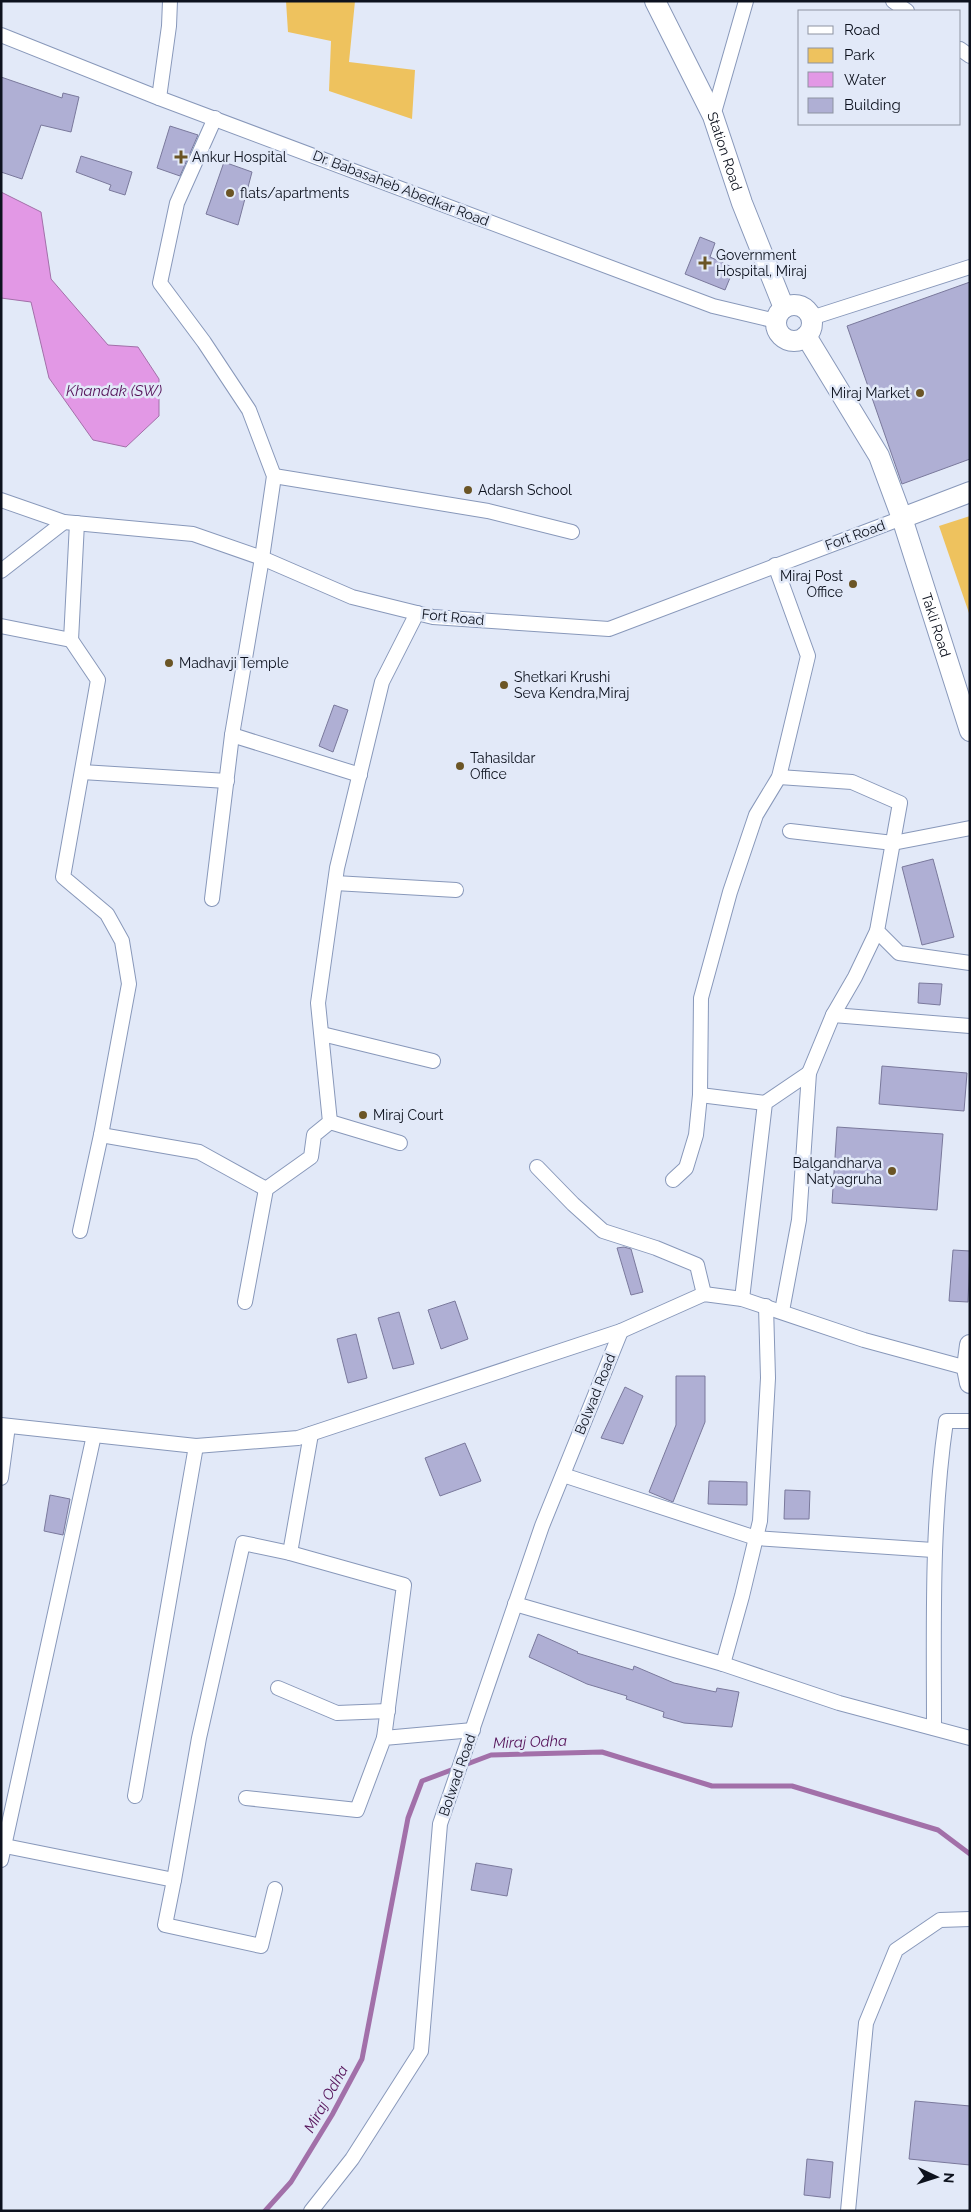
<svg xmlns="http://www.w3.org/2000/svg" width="971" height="2212" font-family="Raleway,sans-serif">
	<rect width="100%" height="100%" fill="#e2e9f8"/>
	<g fill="#eec25e">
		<polygon points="286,1 355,1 349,62 415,70 412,119 329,91 331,41 288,32"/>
		<polygon points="970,516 970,616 939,526"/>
	</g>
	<polygon fill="#e298e5" stroke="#a270a9" points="1,192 41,212 51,279 108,345 138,347 159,379 159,416 126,447 93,440 49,378 31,302 1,298"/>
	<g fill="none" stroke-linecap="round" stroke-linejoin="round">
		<polyline stroke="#a270a9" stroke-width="5" points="265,2211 291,2182 332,2115 362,2059 408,1818 422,1781 491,1755 602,1752 712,1786 792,1786 938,1830 970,1854"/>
	</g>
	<g fill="#afafd4" stroke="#7a799c">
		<polygon points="1,77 62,98 63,93 79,97 71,132 41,125 22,179 1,172"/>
		<polygon points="170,126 198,135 180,176 157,168"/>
		<polygon points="81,156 132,172 125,195 109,190 111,185 76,172"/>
		<polygon points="224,162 252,172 238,225 206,214"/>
		<polygon points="700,237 715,243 710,257 734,268 725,290 685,274"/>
		<polygon points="970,282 970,459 902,484 847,326"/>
		<polygon points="334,705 348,710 333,752 319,746"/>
		<polygon points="933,859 954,937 922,945 902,867"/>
		<polygon points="919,983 942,984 940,1005 918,1003"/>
		<polygon points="882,1066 967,1073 964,1111 879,1104"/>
		<polygon points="837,1127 943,1134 937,1210 832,1203"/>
		<polygon points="624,1247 631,1249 643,1292 631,1295 617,1248"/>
		<polygon points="953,1250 970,1251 968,1302 949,1301"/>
		<polygon points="455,1301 468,1339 441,1349 428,1310"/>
		<polygon points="399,1312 414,1364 393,1369 378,1318"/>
		<polygon points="356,1334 367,1378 348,1383 337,1339"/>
		<polygon points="676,1376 705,1376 705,1422 673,1502 649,1492 676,1425"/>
		<polygon points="625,1387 643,1396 623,1444 601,1438"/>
		<polygon points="465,1443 481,1481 440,1496 425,1458"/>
		<polygon points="709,1481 747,1482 747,1505 708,1504"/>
		<polygon points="785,1490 810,1491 809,1519 784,1519"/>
		<polygon points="50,1495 70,1499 63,1535 44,1531"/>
		<polygon points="538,1634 578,1652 577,1653 633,1670 634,1666 674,1683 716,1692 717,1688 739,1692 732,1727 684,1723 663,1717 664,1712 626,1699 627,1696 587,1684 529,1657"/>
		<polygon points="476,1863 512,1869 507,1896 471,1890"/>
		<polygon points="915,2101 970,2106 970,2165 909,2159"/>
		<polygon points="807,2159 833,2162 830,2198 804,2195"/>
	</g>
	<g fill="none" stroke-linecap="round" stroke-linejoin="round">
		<defs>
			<g id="minor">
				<polyline points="893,1 907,11"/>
				<polyline points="1,35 159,98 713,306 776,321"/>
				<polyline points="960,49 970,56"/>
				<polyline points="159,98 169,26 170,1"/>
				<polyline points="713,116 746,1"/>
				<polyline points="811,318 970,267"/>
				<polyline points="274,476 488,511 572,532"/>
				<polyline points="1,500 64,522 193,534 262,558 352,597 433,617 609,629 902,518"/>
				<polyline points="1,571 64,522"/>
				<polyline points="1,626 71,640 77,523"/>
				<polyline points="71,640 98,680 63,877 107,914 122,941 129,984 101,1135 80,1231"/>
				<polyline points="232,735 360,775"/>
				<polyline points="82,772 227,781"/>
				<polyline points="779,777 852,782 900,803 877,931 899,953 970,963"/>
				<polyline points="790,831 893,843 970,828"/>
				<polyline points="335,883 456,890"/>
				<polyline points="212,899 232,735 262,558 274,476 249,410 204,342 160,283 177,203 215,118"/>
				<polyline points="833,1015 855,977 877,931"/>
				<polyline points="322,1034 433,1061"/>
				<polyline points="700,1095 765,1103"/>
				<polyline points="330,1122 400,1143"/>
				<polyline points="101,1135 199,1152 266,1189"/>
				<polyline points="537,1167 573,1204 603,1231 656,1248 697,1265 704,1294"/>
				<polyline points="673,1180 686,1168 696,1135 700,1095 701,998 730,892 756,815 779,777 808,656 775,565"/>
				<polyline points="742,1299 765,1103 809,1073"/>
				<polyline points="245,1302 266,1189 311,1157 314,1135 330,1122 318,1003 337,868 382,682 417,613"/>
				<polyline points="782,1311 799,1220 809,1073 833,1015 970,1026"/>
				<polyline points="1,1425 196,1446 298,1438 621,1331 704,1294 742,1299 864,1340 967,1368"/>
				<polyline points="311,1434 290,1553 404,1585 384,1738"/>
				<polyline points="563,1475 756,1538 933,1550"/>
				<polyline points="1,1478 8,1426"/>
				<polyline points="515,1604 723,1664 839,1703 970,1738"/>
				<polyline points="723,1664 742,1596 760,1521 768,1378 766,1306"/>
				<polyline points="278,1688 337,1713 388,1711"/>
				<path d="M934 1728C934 1625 931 1524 946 1421H970"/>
				<polyline points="135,1796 196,1446"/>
				<polyline points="246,1798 357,1810 384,1738 473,1730"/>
				<polyline points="5,1846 174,1880 165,1925 261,1946 275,1889"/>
				<polyline points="1,1860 94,1435"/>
				<polyline points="174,1880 199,1738 243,1543 290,1553"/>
				<polyline points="311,2211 352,2159 421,2051 440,1824 542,1526 621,1331"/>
				<polyline points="848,2211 866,2023 896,1950 940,1920 970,1919"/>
			</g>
			<g id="secondary">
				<path id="s1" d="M655 1 713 116 742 203 784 308"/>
				<circle cx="794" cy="323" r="18"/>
				<path id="s2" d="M806 336 879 456 902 518 970 731"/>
				<polyline points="902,518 970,492"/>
				<polyline points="970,1345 967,1368 970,1383"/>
			</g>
		</defs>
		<use href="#minor" stroke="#8898ba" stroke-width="16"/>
		<use href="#secondary" stroke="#8898ba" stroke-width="22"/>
		<use href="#minor" stroke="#fff" stroke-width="14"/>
		<use href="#secondary" stroke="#fff" stroke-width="20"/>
	</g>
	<g fill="#6b5525" stroke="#e2e9f8" stroke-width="2">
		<path d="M178.5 149.5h5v5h5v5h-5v5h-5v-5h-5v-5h5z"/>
		<circle cx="230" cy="193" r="5"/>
		<path d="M702.5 255.5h5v5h5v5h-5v5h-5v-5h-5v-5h5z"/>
		<circle cx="920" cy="393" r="5"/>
		<circle cx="468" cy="490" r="5"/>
		<circle cx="853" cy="584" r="5"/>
		<circle cx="169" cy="663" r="5"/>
		<circle cx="504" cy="685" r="5"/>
		<circle cx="460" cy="766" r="5"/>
		<circle cx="363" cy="1115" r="5"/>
		<circle cx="892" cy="1171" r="5"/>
	</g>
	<g text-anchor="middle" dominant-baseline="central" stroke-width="5" stroke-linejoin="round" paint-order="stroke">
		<g font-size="14" fill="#0d121e" stroke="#e2e9f8">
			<text stroke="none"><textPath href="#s1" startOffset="166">Station Road</textPath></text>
			<text transform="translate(401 188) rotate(21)">Dr. Babasaheb Abedkar Road</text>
			<text transform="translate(855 535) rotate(-20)">Fort Road</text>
			<text transform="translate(453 617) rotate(6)">Fort Road</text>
			<text stroke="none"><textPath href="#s2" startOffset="319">Takli Road</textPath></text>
			<text transform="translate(595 1394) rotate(-68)">Bolwad Road</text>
			<text transform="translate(457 1775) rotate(-71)">Bolwad Road</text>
		</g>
		<g font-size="14" fill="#0d121e" stroke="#e2e9f8" text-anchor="start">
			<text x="192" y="157">Ankur Hospital</text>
			<text x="240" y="193">flats/apartments</text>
			<text x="716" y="255">Government<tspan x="716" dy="16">Hospital, Miraj</tspan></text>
			<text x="910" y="393" text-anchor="end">Miraj Market</text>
			<text x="478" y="490">Adarsh School</text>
			<text x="843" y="576" text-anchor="end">Miraj Post<tspan x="843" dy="16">Office</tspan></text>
			<text x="179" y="663">Madhavji Temple</text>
			<text x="514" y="677">Shetkari Krushi<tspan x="514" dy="16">Seva Kendra,Miraj</tspan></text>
			<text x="470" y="758">Tahasildar<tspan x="470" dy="16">Office</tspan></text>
			<text x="373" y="1115">Miraj Court</text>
			<text x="882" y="1163" text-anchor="end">Balgandharva<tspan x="882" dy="16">Natyagruha</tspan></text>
		</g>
		<g font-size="15" font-style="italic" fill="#551259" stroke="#e2e9f8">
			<text x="114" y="391">Khandak (SW)</text>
			<text transform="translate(530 1742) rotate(-2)">Miraj Odha</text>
			<text transform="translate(326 2099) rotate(-61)">Miraj Odha</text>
		</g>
	</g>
	<rect width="971" height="2212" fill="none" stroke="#0d121e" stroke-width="5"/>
	<rect x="798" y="10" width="162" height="115" fill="#e2e9f8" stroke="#8d93a1"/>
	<rect x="808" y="26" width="25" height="8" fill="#ffffff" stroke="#8d93a1"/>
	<text x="844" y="35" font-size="15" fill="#0d121e">Road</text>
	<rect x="808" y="48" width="25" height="15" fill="#eec25e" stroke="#8d93a1"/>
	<text x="844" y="60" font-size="15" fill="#0d121e">Park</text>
	<rect x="808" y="72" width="25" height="15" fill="#e298e5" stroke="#8d93a1"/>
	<text x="844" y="85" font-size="15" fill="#0d121e">Water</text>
	<rect x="808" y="98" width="25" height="15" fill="#afafd4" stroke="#8d93a1"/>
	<text x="844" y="110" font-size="15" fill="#0d121e">Building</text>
	<g transform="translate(936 2177) rotate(94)" stroke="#e2e9f8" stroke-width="4" paint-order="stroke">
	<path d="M0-4L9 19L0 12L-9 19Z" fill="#0d121e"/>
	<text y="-8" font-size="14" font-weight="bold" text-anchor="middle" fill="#0d121e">N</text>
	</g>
</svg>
